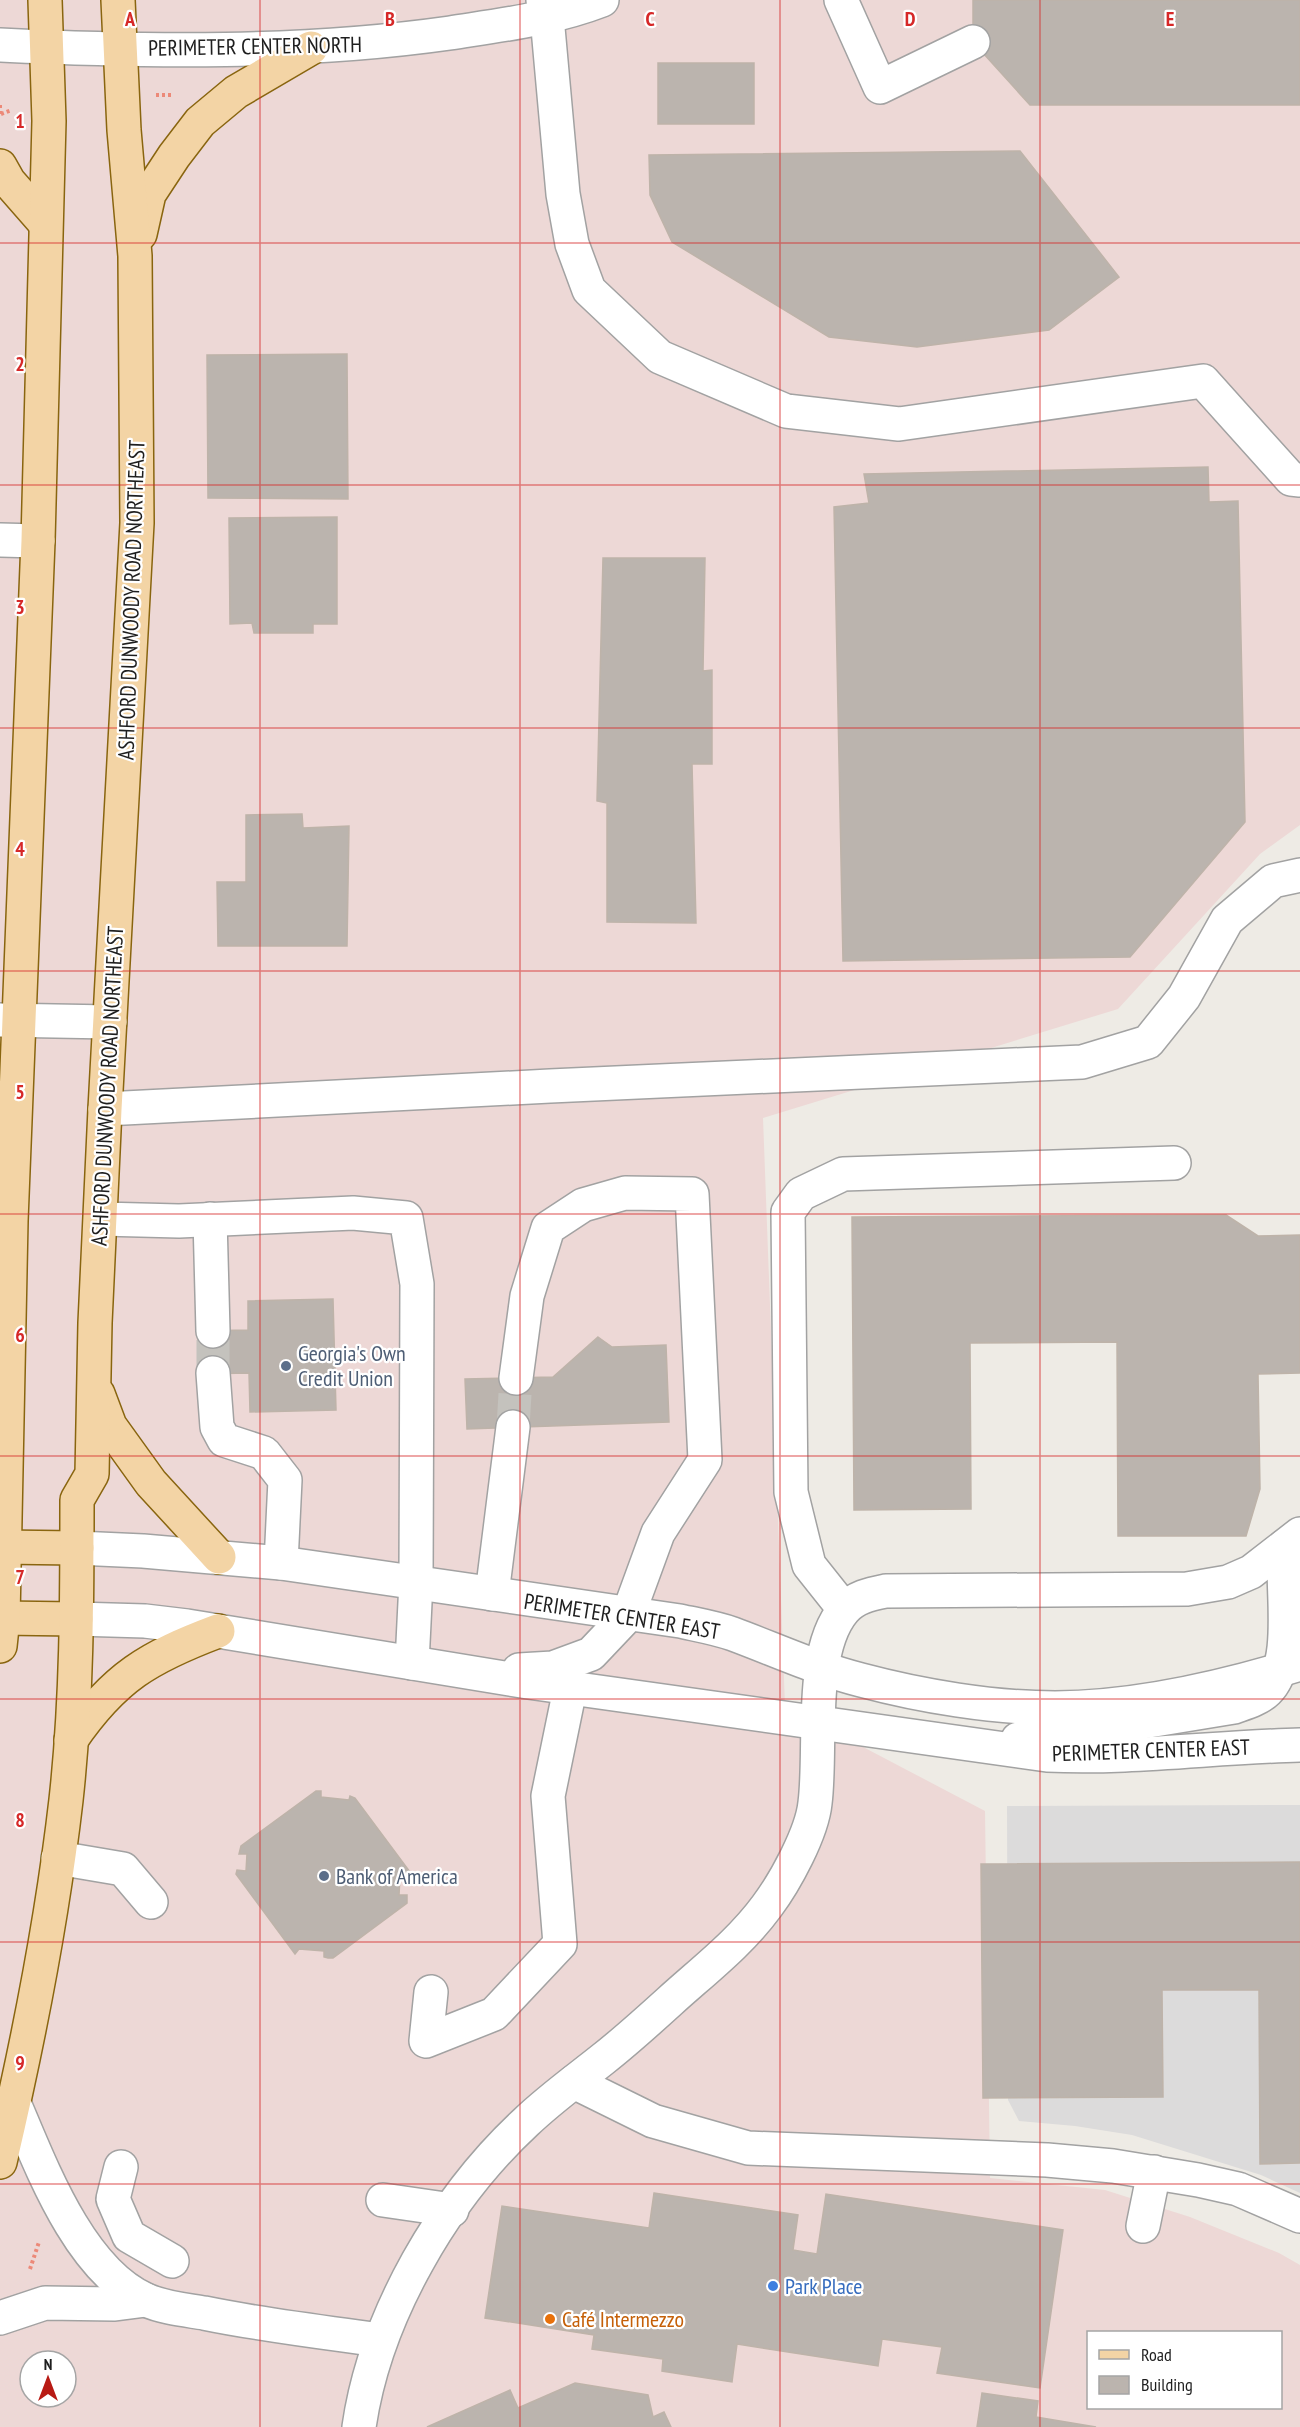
<svg xmlns="http://www.w3.org/2000/svg" width="1300" height="2427" font-family="'PT Sans Narrow',sans-serif">
	<rect width="100%" height="100%" fill="#eeebe5"/>
	<polygon fill="#dcdbdb" points="1300,1805 1300,2193 1261,2175 1132,2135 1075,2126 1019,2121 1008,2100 1007,1806"/>
	<path fill="#edd8d6" fill-rule="evenodd" d="M0 0H1300V825L1260 854 1118 1009 763 1118 785 1706 985 1811 990 2178 1105 2190 1190 2217 1279 2253 1300 2265V2427H0ZM1088 2332H1280V2408H1088ZM30 2361H66V2397H30Z"/>
	<g fill="#bbb4ae" stroke="#beb3a9" stroke-width="1.5">
		<polygon points="973,0 1300,0 1300,105 1030,105 973,42"/>
		<rect x="658" y="63" width="96" height="61"/>
		<polygon points="1020,151 1119,277 1049,330 917,347 829,337 672,242 650,195 649,155"/>
		<polygon points="347,354 348,499 208,498 207,355"/>
		<polygon points="1208,467 1209,502 1238,501 1245,822 1130,957 843,961 834,507 869,503 864,474"/>
		<polygon points="337,517 337,624 313,624 313,633 254,633 252,623 230,624 229,518"/>
		<polygon points="603,558 705,558 703,671 712,670 712,764 692,764 696,923 607,922 607,803 597,801"/>
		<polygon points="302,814 303,828 349,826 347,946 218,946 217,882 246,882 246,815"/>
		<polygon points="1226,1215 1258,1236 1300,1235 1300,1373 1258,1374 1260,1489 1246,1536 1118,1536 1117,1342 970,1343 971,1509 854,1510 852,1217"/>
		<polygon points="333,1299 336,1410 250,1412 249,1373 199,1374 198,1331 248,1330 248,1301"/>
		<polygon points="598,1337 612,1347 666,1345 669,1422 467,1429 465,1379 553,1377"/>
		<polygon points="316,1791 321,1791 321,1797 349,1800 350,1796 355,1798 410,1872 410,1877 400,1877 399,1895 407,1895 407,1903 333,1958 328,1958 324,1957 324,1951 299,1949 295,1954 236,1874 237,1870 246,1871 247,1854 239,1854 241,1846"/>
		<polygon points="1300,1862 1300,2163 1260,2164 1259,1990 1162,1990 1163,2097 983,2098 981,1864"/>
		<polygon points="654,2193 798,2215 793,2250 817,2254 826,2194 1063,2230 1040,2388 937,2373 942,2347 882,2339 878,2366 737,2344 732,2382 662,2371 663,2359 592,2349 594,2335 485,2318 502,2206 649,2228"/>
		<polygon points="575,2383 648,2395 653,2417 664,2412 671,2427 427,2427 510,2390 518,2408"/>
		<polygon points="982,2393 1038,2401 1036,2417 1096,2427 977,2427"/>
	</g>
	<g fill="none" stroke-linecap="round" stroke-linejoin="round">
		<g stroke="#c4c2bd" stroke-width="33" stroke-dasharray="33 16" stroke-linecap="butt">
			<polyline points="213,1373 213,1331"/>
			<polyline points="513,1427 516,1378"/>
		</g>
		<defs>
			<g id="minor">
				<polyline points="543,0 547,17 563,194 572,244 589,290 660,357 786,411 899,424 1203,381 1291,479 1300,480"/>
				<polyline points="841,0 880,87 973,42"/>
				<path d="M0 45C150 52 301 54 450 33 501 25 553 19 602 0"/>
				<polyline points="0,540 38,541"/>
				<polyline points="0,1020 110,1022"/>
				<polyline points="105,1109 550,1086 1082,1062 1148,1042 1184,997 1227,920 1273,881 1300,875"/>
				<polyline points="101,1219 179,1221 353,1213 406,1218 417,1284 416,1582 412,1663"/>
				<polyline points="210,1219 213,1331"/>
				<polyline points="213,1373 217,1427 224,1440 264,1453 285,1480 281,1563"/>
				<polyline points="516,1378 527,1296 548,1228 583,1205 625,1193 692,1194 705,1460 658,1533 628,1615 591,1654 553,1668 519,1670"/>
				<path d="M77 1548 143 1551 281 1563 680 1621C698 1625 716 1628 733 1634 776 1650 817 1669 861 1680 921 1696 993 1708 1055 1708 1133 1708 1225 1687 1300 1664"/>
				<polyline points="492,1594 513,1427"/>
				<polyline points="844,1609 809,1565 791,1492 788,1212 801,1194 843,1174 1174,1163"/>
				<path d="M76 1619 145 1621 187 1626 528 1682 1047 1755C1131 1759 1215 1747 1300 1745"/>
				<path d="M1018 1739 1124 1725 1234 1707C1245 1703 1259 1699 1267 1691 1297 1662 1280 1585 1285 1546"/>
				<polyline points="58,1858 123,1869 151,1902"/>
				<polyline points="431,1992 426,2041 494,2014 560,1944 548,1796 570,1689"/>
				<polyline points="574,2082 653,2121 748,2148 1047,2160 1113,2166 1198,2180 1238,2189 1300,2216"/>
				<path d="M14 2103C41 2166 79 2270 146 2300 164 2308 186 2310 204 2313 262 2325 322 2332 380 2340"/>
				<polyline points="121,2167 113,2199 129,2236 172,2261"/>
				<polyline points="383,2200 452,2210"/>
				<polyline points="1143,2226 1154,2172"/>
				<polyline points="0,2318 45,2303 115,2304 146,2300"/>
				<path d="M359 2427C375 2316 444 2198 526 2122 550 2099 578 2079 603 2059 626 2041 648 2021 670 2001 703 1971 740 1943 767 1906 785 1882 812 1833 815 1803 822 1750 808 1652 844 1610 855 1597 871 1594 886 1591L1187 1589 1228 1582 1251 1572 1300 1534"/>
			</g>
			<g id="major">
				<polyline points="0,166 9,182 45,223"/>
				<polyline points="140,234 149,194 174,156 200,122 236,92 311,48"/>
				<polyline points="98,1394 110,1426 151,1483 219,1557"/>
				<polyline points="0,1547 77,1548"/>
				<polyline points="0,1618 76,1619"/>
				<polyline points="0,1646 3,1618 11,1221 38,541 49,121 45,0"/>
				<path d="M71 1740C114 1677 149 1657 218 1631"/>
				<path d="M0 2162C28 2043 52 1922 66 1800 77 1701 77 1600 77 1500L92 1474 95 1323 105 1109 137 523 135 256 124 130 118 0"/>
			</g>
		</defs>
		<use href="#minor" stroke="#a2a2a2" stroke-width="36"/>
		<use href="#major" stroke="#89650f" stroke-width="36"/>
		<g stroke="#ec8978" stroke-width="4" stroke-dasharray="3 3" stroke-linecap="butt">
			<polyline points="156,95 171,95"/>
			<polyline points="0,105 0,116"/>
			<polyline points="1,114 12,110"/>
			<polyline points="30,2269 39,2242"/>
		</g>
		<use href="#minor" stroke="#fff" stroke-width="33"/>
		<use href="#major" stroke="#f3d4a5" stroke-width="33"/>
	</g>
	<path fill="none" stroke="#d62828" stroke-width="1.5" stroke-opacity="0.55" d="M260 0V2427M520 0V2427M780 0V2427M1040 0V2427M0 243H1300M0 485H1300M0 728H1300M0 971H1300M0 1214H1300M0 1456H1300M0 1699H1300M0 1942H1300M0 2184H1300"/>
	<g fill="#5c6f8a" stroke="#fff" stroke-width="2">
		<circle cx="286" cy="1366" r="6"/>
		<circle cx="324" cy="1876" r="6"/>
	</g>
	<circle fill="#3f7fe0" stroke="#fff" stroke-width="2" cx="773" cy="2286" r="6"/>
	<circle fill="#e8710a" stroke="#fff" stroke-width="2" cx="550" cy="2319" r="6"/>
	<g text-anchor="middle" dominant-baseline="central" stroke-width="4.5" stroke-linejoin="round" paint-order="stroke">
		<g font-size="22" fill="#1e1e1e" stroke="#fff">
			<text transform="translate(255 46) rotate(-1)">PERIMETER CENTER NORTH</text>
			<text transform="translate(131 600) rotate(-88)">ASHFORD DUNWOODY ROAD NORTHEAST</text>
			<text transform="translate(107 1086) rotate(-87)">ASHFORD DUNWOODY ROAD NORTHEAST</text>
			<text transform="translate(622 1616) rotate(9)">PERIMETER CENTER EAST</text>
			<text transform="translate(1151 1750) rotate(-2)">PERIMETER CENTER EAST</text>
		</g>
		<g font-size="22" fill="#4e5e75" stroke="#fff" text-anchor="start">
			<text x="298" y="1353">Georgia's Own<tspan x="298" dy="25">Credit Union</tspan></text>
			<text x="336" y="1876">Bank of America</text>
		</g>
		<g font-size="22" fill="#366cbe" stroke="#fff" text-anchor="start">
			<text x="785" y="2286">Park Place</text>
		</g>
		<g font-size="22" fill="#c56008" stroke="#fff" text-anchor="start">
			<text x="562" y="2319">Café Intermezzo</text>
		</g>
	</g>
	<g font-size="20" text-anchor="middle" font-weight="bold" fill="#d62828" stroke="#fff" stroke-width="4.5" stroke-linejoin="round" paint-order="stroke">
		<text x="130" y="26">A</text>
		<text x="390" y="26">B</text>
		<text x="650" y="26">C</text>
		<text x="910" y="26">D</text>
		<text x="1170" y="26">E</text>
		<text x="20" y="128">1</text>
		<text x="20" y="371">2</text>
		<text x="20" y="614">3</text>
		<text x="20" y="856">4</text>
		<text x="20" y="1099">5</text>
		<text x="20" y="1342">6</text>
		<text x="20" y="1584">7</text>
		<text x="20" y="1827">8</text>
		<text x="20" y="2070">9</text>
	</g>
	<rect x="1087" y="2331" width="195" height="78" fill="#ffffff" stroke="#a5a5a5" stroke-width="1.5"/>
	<rect x="1099" y="2350" width="30" height="9" fill="#f3d4a5" stroke="#a5a5a5" stroke-width="1.5"/>
	<text x="1141" y="2361" font-size="18" fill="#1e1e1e">Road</text>
	<rect x="1099" y="2376" width="30" height="18" fill="#bbb4ae" stroke="#a5a5a5" stroke-width="1.5"/>
	<text x="1141" y="2391" font-size="18" fill="#1e1e1e">Building</text>
	<g transform="translate(48 2379)"><circle r="28" fill="#ffffff" stroke="#a5a5a5" stroke-width="1.5"/>
	<path d="M0-4.5L10 22L0 15L-10 22Z" fill="#b81a14"/>
	<text y="-9" font-size="16" font-weight="bold" text-anchor="middle" fill="#1e1e1e">N</text>
	</g>
</svg>
